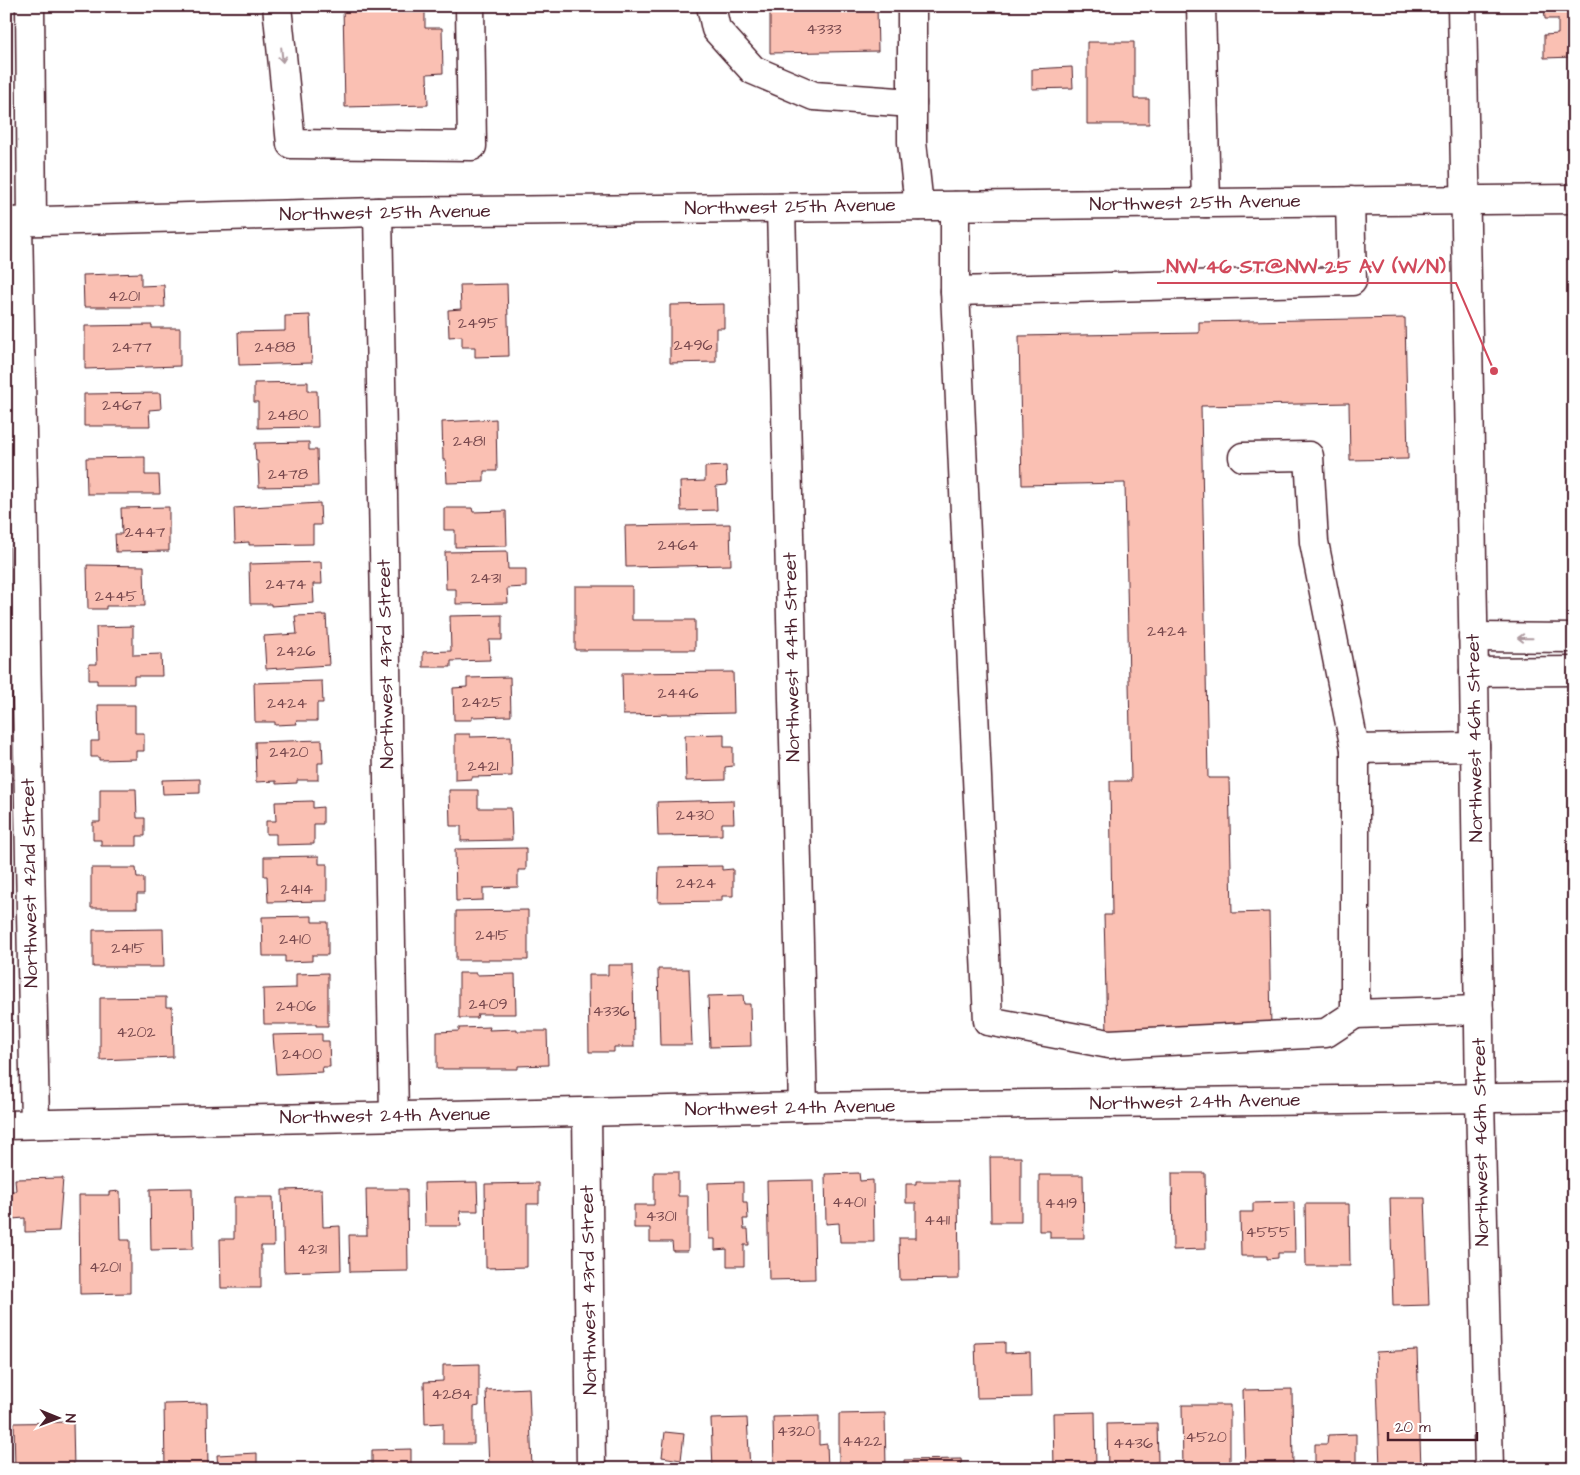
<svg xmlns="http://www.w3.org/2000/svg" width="1580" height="1475" font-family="'Architects Daughter',sans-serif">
	<rect width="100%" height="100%" fill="#fff"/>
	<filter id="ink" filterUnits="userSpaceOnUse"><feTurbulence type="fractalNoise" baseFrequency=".02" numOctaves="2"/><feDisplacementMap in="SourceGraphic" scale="10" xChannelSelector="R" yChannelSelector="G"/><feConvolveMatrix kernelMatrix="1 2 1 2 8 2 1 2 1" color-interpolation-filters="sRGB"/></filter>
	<g filter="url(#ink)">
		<g fill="#fac0b3" stroke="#4a1f2b">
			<polygon points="343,6 425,6 425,28 442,28 443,73 427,74 428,105 345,107"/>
			<polygon points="770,6 877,6 878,51 770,53"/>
			<polygon points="1544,6 1574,6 1574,57 1544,58 1544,35 1558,34 1558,19 1545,19"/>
			<polygon points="1087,42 1134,42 1134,99 1149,99 1149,124 1087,124"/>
			<polygon points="1072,67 1073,88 1032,89 1032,69"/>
			<polygon points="141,273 141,286 164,285 165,307 84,307 83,275"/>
			<polygon points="507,284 509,356 475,357 475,347 462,347 462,336 449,337 448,310 461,309 460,285"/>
			<polygon points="724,304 724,328 716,328 716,362 670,363 670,305"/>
			<polygon points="310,315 312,363 239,365 238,332 285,331 285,316"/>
			<polygon points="1405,318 1408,459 1350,460 1349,403 1201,406 1208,778 1229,778 1232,913 1269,912 1271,1029 1107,1033 1104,915 1112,915 1110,781 1131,781 1125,483 1022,485 1019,336 1199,333 1199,322"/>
			<polygon points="152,325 152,328 180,328 180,366 85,369 85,326"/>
			<polygon points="308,382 308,391 317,391 318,427 258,428 258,402 254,402 254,383"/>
			<polygon points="160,393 161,409 149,410 150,426 84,426 84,394"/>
			<polygon points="496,419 497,471 484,471 484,482 447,483 446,460 443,460 442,422"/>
			<polygon points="309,442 309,450 317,450 318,486 259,487 258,461 256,461 255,443"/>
			<polygon points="145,457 145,475 159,475 160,494 87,494 86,458"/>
			<polygon points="726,466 727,485 716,486 717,510 681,511 680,482 705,481 705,467"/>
			<polygon points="320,503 321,525 313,525 313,544 249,545 249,542 235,543 234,508"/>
			<polygon points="169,507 169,551 116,552 115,534 122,534 121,508"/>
			<polygon points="444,508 472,508 473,512 506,511 507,546 455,547 455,530 444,530"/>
			<polygon points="730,524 731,565 626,567 625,526"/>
			<polygon points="507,551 508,569 526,569 526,587 507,588 508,603 456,604 456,589 446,589 445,552"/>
			<polygon points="321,562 322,584 313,584 314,603 271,606 271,604 250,604 249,564"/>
			<polygon points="87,565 144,566 145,606 106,606 106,609 88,609"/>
			<polygon points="575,586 632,586 632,620 695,620 695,650 575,650"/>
			<polygon points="326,615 329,665 266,669 264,636 297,634 295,616"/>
			<polygon points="502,615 502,640 489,640 490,660 451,661 451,667 423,667 423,652 451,651 450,616"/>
			<polygon points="133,626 133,655 161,654 162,676 134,676 134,684 97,684 97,680 89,680 89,664 97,664 96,627"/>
			<polygon points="733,672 734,713 623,715 622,673"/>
			<polygon points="510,677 511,716 472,717 472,720 454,720 453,688 467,687 467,678"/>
			<polygon points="322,681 323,703 317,703 317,721 296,721 297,724 275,725 275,722 255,722 254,683"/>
			<polygon points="98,705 135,705 135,733 144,733 144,751 136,751 136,759 99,760 99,757 91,757 91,741 99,741"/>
			<polygon points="455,734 470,734 470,737 511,736 512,776 472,777 472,779 455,780"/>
			<polygon points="724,734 724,747 733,747 733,766 725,767 725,780 686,781 685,735"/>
			<polygon points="322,740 323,763 318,763 318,780 297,780 297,783 276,784 276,781 256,782 255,742"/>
			<polygon points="200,779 200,793 163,794 162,780"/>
			<polygon points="100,789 136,789 137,818 145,818 145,836 137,836 137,846 101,846 101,840 93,840 93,822 100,822"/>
			<polygon points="449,790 478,790 478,808 511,808 512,840 461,841 461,826 450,826"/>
			<polygon points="733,800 734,823 722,823 722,835 658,836 657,802"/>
			<polygon points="313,801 313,808 323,807 323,824 314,824 314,844 276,845 276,834 266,834 266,821 276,821 275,802"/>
			<polygon points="526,848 526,870 518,870 518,887 483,888 483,900 456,901 455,849"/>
			<polygon points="319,856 319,864 327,864 327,901 268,902 267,876 264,876 264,857"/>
			<polygon points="722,866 722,870 733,869 733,896 722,896 722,901 658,902 659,867"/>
			<polygon points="91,868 136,868 137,878 144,878 144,894 137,894 137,908 91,908"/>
			<polygon points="528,910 528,960 456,960 456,911"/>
			<polygon points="312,916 312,922 328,922 328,955 312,955 312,961 285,962 285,956 263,956 262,917"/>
			<polygon points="163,929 164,967 93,967 93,930"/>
			<polygon points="608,965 633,965 634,1047 614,1047 614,1052 589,1052 588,975 608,975"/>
			<polygon points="658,969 689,969 692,1045 660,1045"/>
			<polygon points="328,973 328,1026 316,1026 316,1024 264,1024 263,989 296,988 296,974"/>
			<polygon points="459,973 476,973 476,975 515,974 516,1014 478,1014 477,1018 459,1018"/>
			<polygon points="743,995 744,1004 750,1004 751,1046 710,1047 708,996"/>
			<polygon points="166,997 166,1007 172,1007 173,1057 100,1060 100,998"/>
			<polygon points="490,1027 489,1030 517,1029 517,1031 547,1031 548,1065 518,1066 518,1069 437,1069 437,1032 459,1031 459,1028"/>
			<polygon points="322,1034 322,1041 329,1041 330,1067 322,1067 323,1072 276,1074 273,1035"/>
			<polygon points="990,1157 1021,1157 1021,1222 991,1222"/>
			<polygon points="654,1172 678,1172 678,1196 688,1196 688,1251 673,1251 672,1242 650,1242 650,1228 634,1228 634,1205 654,1205"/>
			<polygon points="859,1173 860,1181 873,1180 874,1242 840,1242 839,1223 826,1224 825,1174"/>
			<polygon points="1172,1173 1205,1173 1206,1249 1173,1250"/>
			<polygon points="1039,1175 1083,1175 1084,1238 1050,1238 1050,1231 1039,1231"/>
			<polygon points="63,1178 59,1231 25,1232 25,1218 12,1219 11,1191 16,1191 15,1179"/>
			<polygon points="813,1180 815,1279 769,1280 767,1181"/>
			<polygon points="916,1181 958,1181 959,1279 900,1280 899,1238 916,1238 916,1203 906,1203 906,1184 916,1184"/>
			<polygon points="477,1182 478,1211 460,1211 461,1226 425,1226 424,1183"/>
			<polygon points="743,1182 743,1202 747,1202 748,1219 743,1219 744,1229 748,1229 749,1245 744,1245 744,1266 727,1266 727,1249 715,1250 715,1239 709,1239 708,1183"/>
			<polygon points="539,1183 539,1204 527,1204 527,1267 486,1268 485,1184"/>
			<polygon points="192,1188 193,1249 151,1250 150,1189"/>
			<polygon points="322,1189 323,1227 340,1226 341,1270 284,1272 282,1190"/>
			<polygon points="366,1189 407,1189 408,1271 350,1272 349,1235 367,1235"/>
			<polygon points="120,1191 121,1240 130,1240 130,1293 80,1294 79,1195 109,1195 109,1192"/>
			<polygon points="234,1197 273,1197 274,1246 261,1246 261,1288 221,1288 220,1239 234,1239"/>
			<polygon points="1390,1198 1425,1198 1429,1305 1393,1306"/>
			<polygon points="1294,1202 1295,1253 1278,1253 1278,1258 1267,1259 1267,1256 1241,1256 1240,1212 1253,1212 1253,1203"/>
			<polygon points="1305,1204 1349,1204 1350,1266 1306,1266"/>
			<polygon points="1571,1241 1574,1241 1574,1360 1573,1360"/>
			<polygon points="1005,1342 1005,1353 1030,1352 1031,1397 977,1398 975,1343"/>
			<polygon points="1417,1350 1421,1469 1380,1469 1376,1352"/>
			<polygon points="479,1364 479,1406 474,1407 474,1444 443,1444 443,1423 425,1424 424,1382 443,1381 443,1365"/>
			<polygon points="529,1388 532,1469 489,1469 486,1390"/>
			<polygon points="1292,1389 1293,1469 1245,1469 1243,1390"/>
			<polygon points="207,1403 208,1469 165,1469 164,1404"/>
			<polygon points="1182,1405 1230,1405 1230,1469 1183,1469"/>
			<polygon points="6,1409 7,1409 8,1469 6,1469"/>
			<polygon points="1095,1412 1096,1469 1054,1469 1053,1413"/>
			<polygon points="885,1413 886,1469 839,1469 839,1414"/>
			<polygon points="819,1416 819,1445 827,1444 828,1469 774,1469 773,1417"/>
			<polygon points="747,1418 750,1469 713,1469 711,1419"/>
			<polygon points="73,1422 74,1469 15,1469 14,1423"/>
			<polygon points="1157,1423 1158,1462 1155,1462 1155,1469 1108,1469 1107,1424"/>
			<polygon points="665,1432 684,1434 681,1460 662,1457"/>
			<polygon points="1356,1434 1356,1469 1315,1469 1315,1444 1327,1444 1328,1435"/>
			<polygon points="411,1449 411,1469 372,1469 372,1450"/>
			<polygon points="257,1453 257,1469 218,1469 217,1455"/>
			<polygon points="961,1459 962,1469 904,1469 904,1460"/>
		</g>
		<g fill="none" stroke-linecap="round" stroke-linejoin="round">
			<defs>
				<g id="minor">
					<polyline points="30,6 32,221"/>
					<polyline points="277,6 291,144 472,146 470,6"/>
					<polyline points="711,6 716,29 753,70 814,96 912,103"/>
					<polyline points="912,6 912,142 919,206"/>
					<polyline points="1201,6 1206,203"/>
					<polyline points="1462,6 1474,672 1480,1099 1489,1469"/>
					<polyline points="955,206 955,291 988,1021 1109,1044 1326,1033 1355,1014"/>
					<polyline points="781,208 803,1107"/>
					<polyline points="378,212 394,1116"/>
					<polyline points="6,222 378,212 1574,199"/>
					<polyline points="18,222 35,1124"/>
					<polyline points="955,291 1352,281 1350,201"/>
					<polyline points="1243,457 1309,456 1314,542 1355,749 1355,1014 1479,1010"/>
					<polyline points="1473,637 1574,638"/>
					<polyline points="1474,672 1574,671"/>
					<polyline points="1355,749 1475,747"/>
					<polyline points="587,1112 591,1469"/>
					<polyline points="6,1125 803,1107 1574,1097"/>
				</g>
			</defs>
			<use href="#minor" stroke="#4a1f2b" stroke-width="31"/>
			<use href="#minor" stroke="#fff" stroke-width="28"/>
		</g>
		<defs><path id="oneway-shaft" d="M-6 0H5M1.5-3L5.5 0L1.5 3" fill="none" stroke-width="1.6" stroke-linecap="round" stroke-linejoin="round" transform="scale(1.25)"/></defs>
		<g stroke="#ae9aa0">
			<use href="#oneway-shaft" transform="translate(282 55) rotate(84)"/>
			<use href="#oneway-shaft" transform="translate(1525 638) rotate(-179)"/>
		</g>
	</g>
	<g text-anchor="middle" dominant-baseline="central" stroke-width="4" stroke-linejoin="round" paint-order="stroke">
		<g font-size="16" fill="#76474d">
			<text x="824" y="29">4333</text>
			<text x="124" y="296">4201</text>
			<text x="478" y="323">2495</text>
			<text x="693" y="345">2496</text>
			<text x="132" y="347">2477</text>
			<text x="275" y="347">2488</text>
			<text x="122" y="405">2467</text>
			<text x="288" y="415">2480</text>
			<text x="469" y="441">2481</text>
			<text x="288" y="474">2478</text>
			<text x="145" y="532">2447</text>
			<text x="678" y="545">2464</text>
			<text x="486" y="578">2431</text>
			<text x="286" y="584">2474</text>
			<text x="116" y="596">2445</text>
			<text x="1167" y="631">2424</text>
			<text x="296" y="651">2426</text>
			<text x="678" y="693">2446</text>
			<text x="482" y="702">2425</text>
			<text x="287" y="703">2424</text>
			<text x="289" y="752">2420</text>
			<text x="483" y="766">2421</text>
			<text x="695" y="815">2430</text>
			<text x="696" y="883">2424</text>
			<text x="297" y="889">2414</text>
			<text x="492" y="935">2415</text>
			<text x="295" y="939">2410</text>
			<text x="128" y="948">2415</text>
			<text x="488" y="1004">2409</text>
			<text x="296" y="1006">2406</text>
			<text x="611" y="1011">4336</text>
			<text x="136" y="1032">4202</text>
			<text x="302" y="1054">2400</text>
			<text x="849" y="1202">4401</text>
			<text x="1061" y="1203">4419</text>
			<text x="661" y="1216">4301</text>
			<text x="937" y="1220">4411</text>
			<text x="1268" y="1232">4555</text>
			<text x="312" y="1249">4231</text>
			<text x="105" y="1267">4201</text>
			<text x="452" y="1394">4284</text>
			<text x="796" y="1431">4320</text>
			<text x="1206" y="1437">4520</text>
			<text x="862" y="1441">4422</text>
			<text x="1133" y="1443">4436</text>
		</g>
		<g font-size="19" fill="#4a1f2b" stroke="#fff">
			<text transform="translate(1195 203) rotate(-1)">Northwest 25th Avenue</text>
			<text transform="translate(790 207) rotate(-1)">Northwest 25th Avenue</text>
			<text transform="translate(385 213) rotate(-1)">Northwest 25th Avenue</text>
			<text transform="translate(792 657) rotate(-91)">Northwest 44th Street</text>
			<text transform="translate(386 664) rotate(-91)">Northwest 43rd Street</text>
			<text transform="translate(1475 738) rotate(-91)">Northwest 46th Street</text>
			<text transform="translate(30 883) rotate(-91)">Northwest 42nd Street</text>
			<text transform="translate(1195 1102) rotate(-1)">Northwest 24th Avenue</text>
			<text transform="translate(790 1108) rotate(-1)">Northwest 24th Avenue</text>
			<text transform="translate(385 1116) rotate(-1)">Northwest 24th Avenue</text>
			<text transform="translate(1481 1142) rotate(-91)">Northwest 46th Street</text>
			<text transform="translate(589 1290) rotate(-91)">Northwest 43rd Street</text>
		</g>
	</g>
	<path fill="none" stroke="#d1495b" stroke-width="2" d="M1494 371L1456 283H1157"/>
	<circle fill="#d1495b" stroke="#fff" stroke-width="2" cx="1494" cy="371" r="5"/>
	<g font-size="20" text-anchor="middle" font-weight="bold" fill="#d1495b" stroke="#fff" stroke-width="4" stroke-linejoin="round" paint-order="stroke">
		<text x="1306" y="273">NW 46 ST@NW 25 AV (W/N)</text>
	</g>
	<rect width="1580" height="1475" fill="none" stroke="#fff" stroke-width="25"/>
	<rect x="12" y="12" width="1555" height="1450" fill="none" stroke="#4a1f2b" stroke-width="2" filter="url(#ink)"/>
	<g transform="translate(58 1418) rotate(91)" stroke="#ffffff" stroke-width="4" paint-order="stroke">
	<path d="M0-4L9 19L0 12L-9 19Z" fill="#4a1f2b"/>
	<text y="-8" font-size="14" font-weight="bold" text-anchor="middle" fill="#4a1f2b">N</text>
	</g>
	<path d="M1388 1432v8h89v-8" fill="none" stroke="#4a1f2b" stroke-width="2.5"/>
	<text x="1395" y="1432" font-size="15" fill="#4a1f2b" stroke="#ffffff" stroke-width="4" paint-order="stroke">20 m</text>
</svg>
